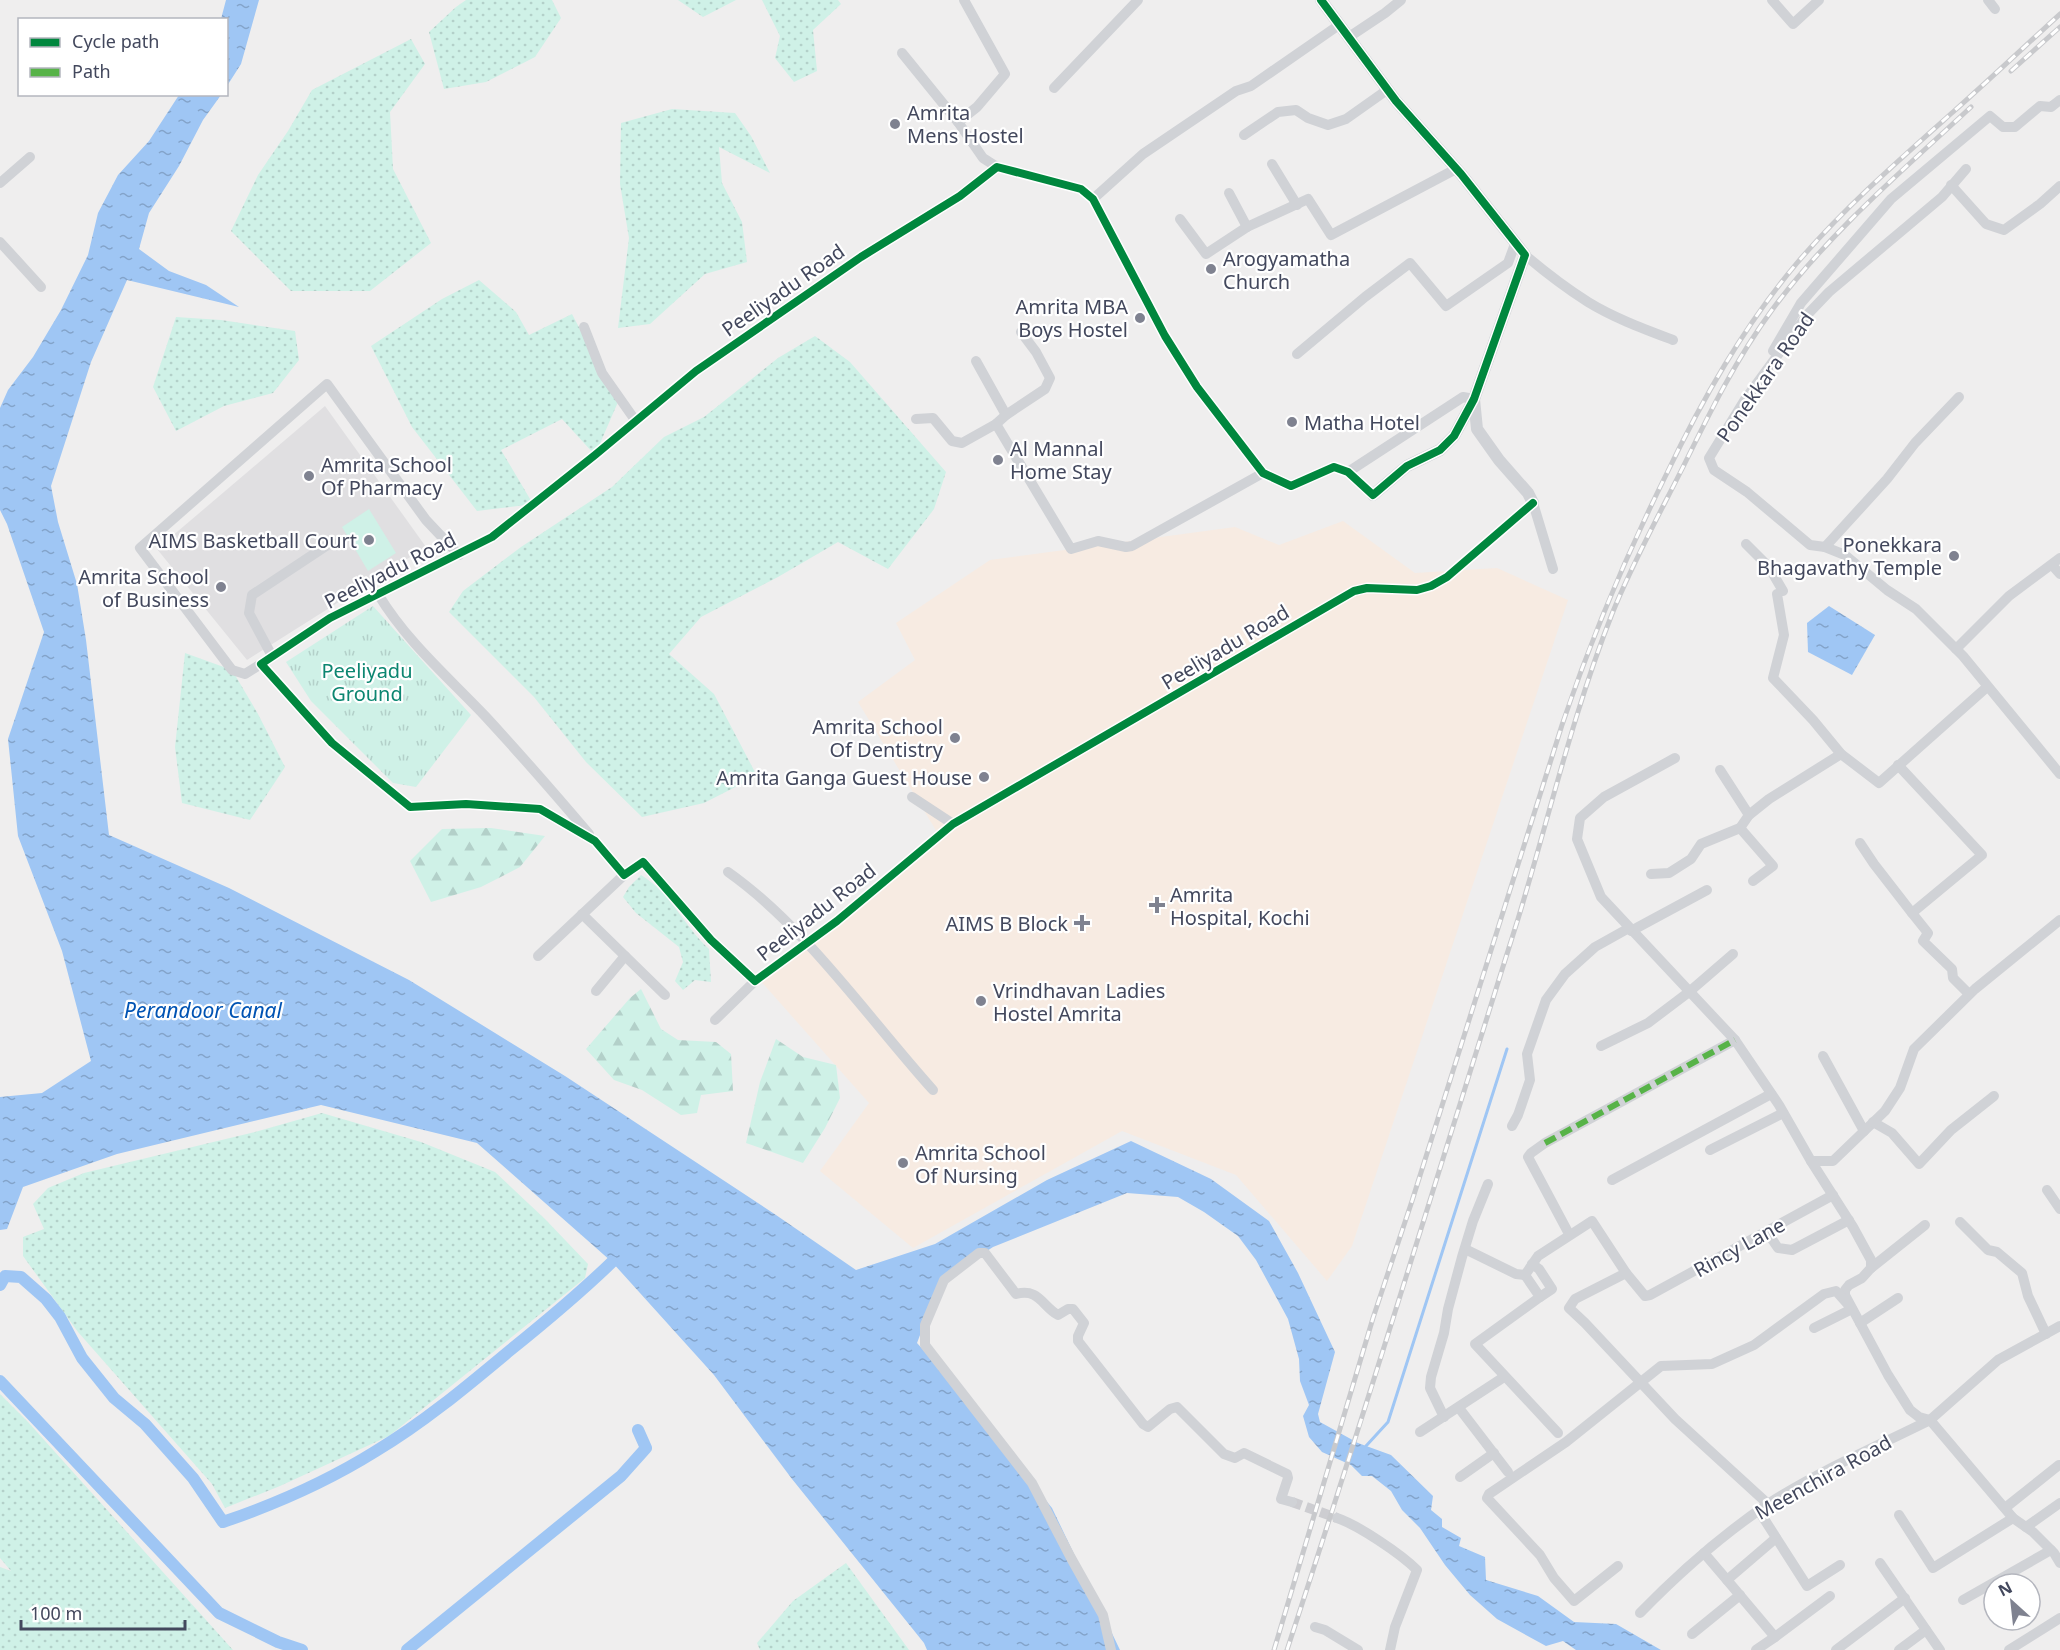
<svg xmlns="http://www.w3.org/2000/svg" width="2060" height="1650" font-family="'Noto Sans',sans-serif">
	<defs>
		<pattern id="grass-dots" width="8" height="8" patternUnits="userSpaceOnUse" patternTransform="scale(1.5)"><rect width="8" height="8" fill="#cff1e7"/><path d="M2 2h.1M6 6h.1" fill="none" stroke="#b3d0c9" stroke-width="1.8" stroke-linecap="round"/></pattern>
		<pattern id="forest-firs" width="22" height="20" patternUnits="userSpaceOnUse" patternTransform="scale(1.5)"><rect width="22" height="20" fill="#cff1e7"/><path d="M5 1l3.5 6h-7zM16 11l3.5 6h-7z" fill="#b3d0c9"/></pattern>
		<pattern id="park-tufts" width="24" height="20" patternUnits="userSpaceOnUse" patternTransform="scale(1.5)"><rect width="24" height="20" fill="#cff1e7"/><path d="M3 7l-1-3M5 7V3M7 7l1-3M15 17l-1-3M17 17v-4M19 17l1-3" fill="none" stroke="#b3d0c9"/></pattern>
		<pattern id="water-ripples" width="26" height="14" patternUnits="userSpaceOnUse" patternTransform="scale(1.5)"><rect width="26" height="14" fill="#9fc6f4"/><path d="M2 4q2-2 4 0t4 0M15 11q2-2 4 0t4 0" fill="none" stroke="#83a3c9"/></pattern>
	</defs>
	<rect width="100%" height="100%" fill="#efeeee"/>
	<polygon fill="#e0dfe1" points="325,406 426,547 247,660 157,549"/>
	<polygon fill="#f7ebe2" points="1343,521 1415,573 1497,568 1568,600 1352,1246 1327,1281 1236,1175 1122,1131 913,1248 820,1171 869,1103 758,978 937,832 858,702 915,660 896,623 990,560 1235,527 1279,545"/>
	<g fill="url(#grass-dots)">
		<polygon points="466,0 552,0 561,18 535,57 486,82 444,89 429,32 456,7"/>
		<polygon points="678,0 736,0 703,17"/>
		<polygon points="762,0 838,0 841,4 813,30 817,71 794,82 775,58 780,36"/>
		<polygon points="411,39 425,64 390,112 393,169 431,243 370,291 291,291 231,231 258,175 288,131 312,90"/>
		<polygon points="672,109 735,113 751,136 770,173 719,147 722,183 742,222 747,262 705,274 650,324 618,328 629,238 620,184 621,123"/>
		<polygon points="479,280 516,312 529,335 572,314 618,402 595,455 562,419 501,450 533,504 477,511 412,427 371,346 442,299"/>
		<polygon points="176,317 221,320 295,331 299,360 273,393 224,406 176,431 153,387"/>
		<polygon points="815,336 850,362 946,472 934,509 888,569 838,542 778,577 701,617 669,654 714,694 757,776 704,803 642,817 586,762 534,697 449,612 463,591 521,547 612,487 664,437 704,417 778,358"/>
		<polygon points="185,653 232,670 258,714 285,767 250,820 182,803 175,747"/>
		<path d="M641 875C671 893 684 926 709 949L711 982 695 980 683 990 675 981 683 962 679 947 636 913 623 897 629 887Z"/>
		<polygon points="322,1113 421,1142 495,1172 545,1219 588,1264 585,1278 389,1436 280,1486 225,1508 212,1484 78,1332 23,1256 23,1237 44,1229 33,1204 48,1188 84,1173 255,1132"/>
		<polygon points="0,1394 28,1422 233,1650 0,1650 0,1567 11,1571 0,1558"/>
		<polygon points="846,1563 909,1650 760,1650 757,1643 793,1601"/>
	</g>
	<g fill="url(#forest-firs)">
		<polygon points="491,828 545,836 520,867 481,887 431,902 410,861 442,829"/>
		<polygon points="641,989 661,1029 678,1040 716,1042 731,1054 733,1091 701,1095 697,1113 681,1115 642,1090 614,1080 586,1049 630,998"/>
		<polygon points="776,1039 803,1057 836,1065 840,1098 825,1128 803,1163 746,1143 760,1082"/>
	</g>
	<polygon fill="url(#park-tufts)" points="373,606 471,715 416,787 393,783 311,701 286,662"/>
	<polygon fill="#cff1e7" points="369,509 396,553 368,571 342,527"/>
	<g fill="url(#water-ripples)">
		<polygon points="226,0 259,0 241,64 227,86 226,20 221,19"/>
		<polygon points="179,95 221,95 203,120 179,166 149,213 139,249 169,271 206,285 239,307 127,280 91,362 51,486 58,522 77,584 86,640 109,835 229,888 409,980 565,1076 776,1215 856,1270 935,1244 1047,1180 1131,1141 1211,1179 1269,1221 1298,1273 1335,1352 1318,1414 1320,1422 1358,1443 1391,1455 1433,1496 1431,1510 1442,1519 1442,1527 1461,1538 1459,1546 1485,1557 1486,1580 1538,1596 1574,1622 1616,1624 1661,1650 1576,1650 1563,1641 1546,1646 1497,1619 1470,1595 1445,1565 1420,1528 1402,1510 1391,1491 1372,1476 1362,1476 1351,1465 1322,1452 1309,1437 1303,1416 1309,1405 1300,1381 1299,1359 1288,1319 1256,1260 1238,1236 1204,1212 1178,1197 1127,1193 993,1247 940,1282 917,1343 939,1367 1052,1508 1120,1650 927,1650 924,1643 792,1479 714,1375 612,1262 477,1143 321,1105 117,1154 23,1187 7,1229 0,1230 0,1097 42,1093 91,1061 62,951 18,836 8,739 44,632 7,524 0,510 0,408 8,390 33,357 61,310 88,255 98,213 118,175 149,141"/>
		<polygon points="1829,606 1875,635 1852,675 1808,652 1807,623"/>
	</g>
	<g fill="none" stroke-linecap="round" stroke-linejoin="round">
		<polyline stroke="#9fc6f4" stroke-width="3" points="1366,1446 1388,1422 1507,1049"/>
		<g stroke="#9fc6f4" stroke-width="12">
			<path d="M0 1285 5 1276 21 1277 46 1299 60 1317 82 1358 114 1398 145 1424 193 1478 223 1522C276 1504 328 1481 376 1451 423 1423 466 1387 508 1352 544 1323 579 1294 612 1262"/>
			<polyline points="0,1381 219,1613 278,1642 302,1650"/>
			<polyline points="407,1650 621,1476 646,1448 638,1430"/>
		</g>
		<polyline stroke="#cdcdd1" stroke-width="10" stroke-dasharray="10 5" stroke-linecap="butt" points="1292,1502 1337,1518"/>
		<g stroke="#d0d2d6" stroke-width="10">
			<polyline points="964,0 1005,74 977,107 958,122 983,158 997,167"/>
			<polyline points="1772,0 1793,24 1819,0"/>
			<polyline points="1988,0 1995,9"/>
			<polyline points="1349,37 1385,13 1401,0"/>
			<polyline points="902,53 958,122"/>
			<polyline points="1054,88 1138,0"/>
			<polyline points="1244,135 1278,112 1296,110 1308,118 1328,125 1346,119 1387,90"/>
			<polyline points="1272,164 1297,205"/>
			<polyline points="1966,169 1942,197 1829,292 1807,315 1744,401 1709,458 1714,470 1747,492 1810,545 1825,547 1845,555 1887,590 1916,609 1963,656 2060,774"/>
			<polyline points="0,183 30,157"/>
			<polyline points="1951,185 1986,224 2004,230 2040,204 2060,186"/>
			<polyline points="1229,193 1247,227"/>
			<polyline points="1093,199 1143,154 1236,91 1251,86 1339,25"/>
			<polyline points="1180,219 1206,254 1247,227 1308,199 1331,235 1456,169"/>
			<polyline points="0,242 41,287"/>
			<path d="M1525 255C1545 272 1566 288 1588 302 1614 318 1644 329 1673 340"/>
			<polyline points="584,327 602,373 635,420"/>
			<polyline points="1773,351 1801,303 1891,199 1990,116 2003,127 2015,127 2040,106 2051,107 2060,100"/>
			<polyline points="1297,354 1365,297 1410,263 1446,306 1508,263 1515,244"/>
			<polyline points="976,361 1006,415"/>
			<polyline points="916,419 933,418 952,441 962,443 996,424 1006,415 1045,389 1050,378 1036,352 1021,332"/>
			<polyline points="996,424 1071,549 1098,541 1126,547 1132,546 1263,473"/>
			<polyline points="1348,472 1463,397 1474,399"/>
			<polyline points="1373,495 1348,472 1334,467 1291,486 1263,473 1197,387 1165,336 1093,199 1081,189 997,167 960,196 861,257 696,371 595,455 492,537 330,618 261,664 332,743 410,807 466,804 540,809 595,841 624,875 643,862 711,940 755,981 837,921 953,824 1354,591 1367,588 1417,590 1431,586 1447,577 1533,503 1553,569"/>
			<polyline points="1746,544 1769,567 1783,591"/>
			<polyline points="1825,547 1887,479 1915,443 1959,397"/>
			<polyline points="2052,565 2060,574"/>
			<path d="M378 594C407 642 448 677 486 717 521 755 555 794 589 834"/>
			<polyline points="1777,594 1784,635 1773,678 1813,720 1841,754 1879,783 1987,687"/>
			<polyline points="1956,649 2009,596 2060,558"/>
			<polyline points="272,656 249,613 252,595 332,542"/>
			<polyline points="261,664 245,674 232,670 140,548 327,384 426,520 459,555"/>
			<polyline points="1675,758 1604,797 1580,818 1577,839 1601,897 1735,1040 1779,1105 1811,1161 1833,1161 1885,1111 1900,1088 1914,1049 1975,989 2060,920"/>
			<polyline points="1720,770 1749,815"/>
			<polyline points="912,797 953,824"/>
			<polyline points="1740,828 1773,866 1753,881"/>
			<polyline points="1860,843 1874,864 1912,913 1982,855 1898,765"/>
			<path d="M728 872C806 927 869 1019 933 1090"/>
			<polyline points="1651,874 1669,873 1691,859 1701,844 1740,828 1749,815 1769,799 1841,754"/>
			<polyline points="1912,913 1928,933 1923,941 1952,969 1953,978 1969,994"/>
			<polyline points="582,914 665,995"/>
			<polyline points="1631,931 1707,890"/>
			<polyline points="538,956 624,875"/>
			<polyline points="596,991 625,956"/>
			<polyline points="715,1020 755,981"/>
			<polyline points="1601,1046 1648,1023 1689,992 1733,954"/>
			<polyline points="1823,1056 1864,1131"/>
			<polyline points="1873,1122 1892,1133 1919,1164 1951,1130 1994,1096"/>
			<polyline points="1512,1126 1518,1115 1530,1080 1527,1054 1546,1000 1565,974 1595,947 1629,928"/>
			<polyline points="1710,1150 1783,1113"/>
			<polyline points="1811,1161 1853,1227 1871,1260 1871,1268 1862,1278 1849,1285 1845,1290 1845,1295 1888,1375 1910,1410 1919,1417 1930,1420"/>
			<polyline points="1612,1180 1771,1094"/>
			<polyline points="2047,1190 2060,1209"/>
			<polyline points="1960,1222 1988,1250 1997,1252 2022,1273 2028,1296 2046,1334"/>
			<polyline points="1767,1232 1778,1248 1792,1250 1849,1220"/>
			<polyline points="1569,1234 1528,1157 1531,1153 1545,1143 1735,1040"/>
			<polyline points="1465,1249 1516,1274 1525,1275"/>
			<polyline points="1532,1264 1539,1269 1552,1289 1540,1297"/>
			<polyline points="1871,1268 1925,1225"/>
			<polyline points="1626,1273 1575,1299 1569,1308 1585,1323 1675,1419 1768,1504"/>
			<polyline points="1860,1323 1898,1298"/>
			<polyline points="2060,1326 1998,1360 1930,1420 2013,1518 2033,1532 2054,1553 2060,1563"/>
			<polyline points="1459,1408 1508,1472"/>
			<polyline points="1444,1417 1430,1388 1431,1377 1444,1333 1448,1309 1462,1257 1473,1221 1488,1184"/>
			<polyline points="1420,1432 1504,1377"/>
			<polyline points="1558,1433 1475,1344 1540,1297 1525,1275 1538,1256 1592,1221 1626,1273 1645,1296 1650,1295 1833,1195"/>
			<polyline points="1460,1477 1494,1453"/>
			<polyline points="2005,1508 2059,1465"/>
			<polyline points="1759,1511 1807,1586 1840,1565"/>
			<polyline points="1899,1515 1933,1568 2013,1518"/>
			<path d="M1337 1518C1358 1525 1401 1554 1417 1570L1395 1627 1390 1650"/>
			<polyline points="2026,1527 2060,1503"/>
			<polyline points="1704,1553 1727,1580"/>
			<polyline points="1880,1563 1940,1650"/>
			<polyline points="1618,1566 1574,1601 1554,1578 1540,1555 1487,1498 1489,1494 1566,1442 1661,1366 1712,1364 1754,1345 1824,1294 1836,1291 1852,1309 1814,1328"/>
			<polyline points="1963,1600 2051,1550"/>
			<path d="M1640 1613C1679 1573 1722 1535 1768 1504 1819 1471 1876 1447 1930 1420"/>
			<polyline points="1315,1627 1325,1630 1358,1650"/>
			<polyline points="1692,1634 1740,1595"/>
			<polyline points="1775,1637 1830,1596"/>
			<path d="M1111 1650 1103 1615 1071 1558 1032 1483 925 1345V1325L944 1280 979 1253H985L1016 1294C1039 1288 1042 1306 1058 1315L1068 1309H1073L1084 1323 1078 1336V1341L1143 1424 1148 1427 1170 1409 1177 1407 1224 1454 1235 1458 1244 1453 1287 1474 1288 1478 1281 1499 1292 1502"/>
			<polyline points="1756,1650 1775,1637 1727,1580 1776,1538"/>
			<polyline points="1836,1650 1905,1598"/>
			<polyline points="1899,1650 1926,1630"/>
			<polyline points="2009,1650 2060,1618"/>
		</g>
		<g stroke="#d0d2d6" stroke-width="12">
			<polyline points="1321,0 1396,101 1461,174 1525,255 1474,399 1454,436 1440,450 1407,466 1373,495"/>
			<polyline points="1474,399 1477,429 1499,460 1528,493 1533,503"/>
		</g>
		<defs>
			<g id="rail">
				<polyline points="2011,71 2060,27"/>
				<path d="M1274 1650 1373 1318 1412 1201 1562 725C1591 639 1626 556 1666 475 1702 400 1743 327 1797 263 1844 208 1899 160 1953 112 1989 80 2024 47 2060 14"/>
				<path d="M1287 1650C1367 1407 1441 1163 1518 919 1549 817 1573 713 1612 614 1632 564 1659 515 1683 467 1710 412 1736 359 1772 310 1829 233 1901 172 1971 107"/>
			</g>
		</defs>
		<use href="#rail" stroke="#c8c9cc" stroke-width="5"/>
		<use href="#rail" stroke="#fff" stroke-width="3" stroke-dasharray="9" stroke-linecap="butt"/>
		<polyline stroke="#57b348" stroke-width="6" stroke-dasharray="12 6" stroke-linecap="butt" points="1545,1143 1735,1040"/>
		<defs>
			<polyline id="cycleway" points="1321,0 1396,101 1461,174 1525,255 1474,399 1454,436 1440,450 1407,466 1373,495 1348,472 1334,467 1291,486 1263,473 1197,387 1165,336 1093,199 1081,189 997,167 960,196 861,257 696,371 595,455 492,537 330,618 261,664 332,743 410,807 466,804 540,809 595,841 624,875 643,862 711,940 755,981 837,921 953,824 1354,591 1367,588 1417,590 1431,586 1447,577 1533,503"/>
		</defs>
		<use href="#cycleway" stroke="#fff" stroke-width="11"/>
		<use href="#cycleway" stroke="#00873e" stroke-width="8"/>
	</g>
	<g fill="#7f8290" stroke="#fff" stroke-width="2">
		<circle cx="895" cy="124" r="6"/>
		<circle cx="1211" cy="269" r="6"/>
		<circle cx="1140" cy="318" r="6"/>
		<circle cx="1292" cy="422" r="6"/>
		<circle cx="998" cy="460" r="6"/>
		<circle cx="309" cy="476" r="6"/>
		<circle cx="369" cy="540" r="6"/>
		<circle cx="1954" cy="556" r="6"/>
		<circle cx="221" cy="587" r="6"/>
		<circle cx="955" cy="738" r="6"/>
		<circle cx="984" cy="777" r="6"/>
		<path d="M1154 896h6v6h6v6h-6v6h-6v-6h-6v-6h6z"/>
		<path d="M1079 914h6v6h6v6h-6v6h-6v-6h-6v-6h6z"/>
		<circle cx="981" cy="1001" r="6"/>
		<circle cx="903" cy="1163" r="6"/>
	</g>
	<g text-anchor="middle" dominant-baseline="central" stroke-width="4.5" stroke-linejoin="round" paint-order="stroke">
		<g font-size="20" fill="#43485d" stroke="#fff" text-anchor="start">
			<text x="907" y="112">Amrita<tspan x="907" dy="23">Mens Hostel</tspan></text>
			<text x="1223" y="258">Arogyamatha<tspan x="1223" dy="23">Church</tspan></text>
			<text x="1128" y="306" text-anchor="end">Amrita MBA<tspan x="1128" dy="23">Boys Hostel</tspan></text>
			<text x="1304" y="422">Matha Hotel</text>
			<text x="1010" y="448">Al Mannal<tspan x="1010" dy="23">Home Stay</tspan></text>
			<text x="321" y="464">Amrita School<tspan x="321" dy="23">Of Pharmacy</tspan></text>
			<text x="357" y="540" text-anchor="end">AIMS Basketball Court</text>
			<text x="1942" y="544" text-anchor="end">Ponekkara<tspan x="1942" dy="23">Bhagavathy Temple</tspan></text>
			<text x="209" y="576" text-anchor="end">Amrita School<tspan x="209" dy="23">of Business</tspan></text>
			<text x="943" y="726" text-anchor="end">Amrita School<tspan x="943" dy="23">Of Dentistry</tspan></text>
			<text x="972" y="777" text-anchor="end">Amrita Ganga Guest House</text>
			<text x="1170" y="894">Amrita<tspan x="1170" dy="23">Hospital, Kochi</tspan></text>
			<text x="1068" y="923" text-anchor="end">AIMS B Block</text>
			<text x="993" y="990">Vrindhavan Ladies<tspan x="993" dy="23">Hostel Amrita</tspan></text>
			<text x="915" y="1152">Amrita School<tspan x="915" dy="23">Of Nursing</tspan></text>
		</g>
		<g font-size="20" fill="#43485d" stroke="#fff">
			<text transform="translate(783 290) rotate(-35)">Peeliyadu Road</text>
			<text transform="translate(1765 377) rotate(-55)">Ponekkara Road</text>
			<text transform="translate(390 570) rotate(-27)">Peeliyadu Road</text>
			<text transform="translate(1225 647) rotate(-31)">Peeliyadu Road</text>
			<text transform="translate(816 912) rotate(-38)">Peeliyadu Road</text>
			<text transform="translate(1739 1247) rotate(-29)">Rincy Lane</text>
			<text transform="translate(1823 1477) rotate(-29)">Meenchira Road</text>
		</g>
		<g font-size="20" fill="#0c8671" stroke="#fff">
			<text x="367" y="670">Peeliyadu<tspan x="367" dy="23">Ground</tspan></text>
		</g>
		<g font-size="21" font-style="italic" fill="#0053b3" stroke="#fff">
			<text x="203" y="1010">Perandoor Canal</text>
		</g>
	</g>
	<rect x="18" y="18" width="210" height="78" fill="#ffffff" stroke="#b4b6be" stroke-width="1.5"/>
	<rect x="30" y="38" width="30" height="9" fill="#00873e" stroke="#b4b6be" stroke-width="1.5"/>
	<text x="72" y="48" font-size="18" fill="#43485d">Cycle path</text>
	<rect x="30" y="68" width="30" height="9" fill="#57b348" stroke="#b4b6be" stroke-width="1.5"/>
	<text x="72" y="78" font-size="18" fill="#43485d">Path</text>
	<g transform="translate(2012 1602) rotate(333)"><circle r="28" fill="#ffffff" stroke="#b4b6be" stroke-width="1.5"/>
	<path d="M0-4.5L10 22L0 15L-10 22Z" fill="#7f8290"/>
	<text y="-9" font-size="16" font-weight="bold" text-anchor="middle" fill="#43485d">N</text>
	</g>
	<path d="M21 1620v9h164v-9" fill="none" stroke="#43485d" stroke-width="3"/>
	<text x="30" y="1620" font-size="18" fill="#43485d" stroke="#ffffff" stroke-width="4.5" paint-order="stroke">100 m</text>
</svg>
